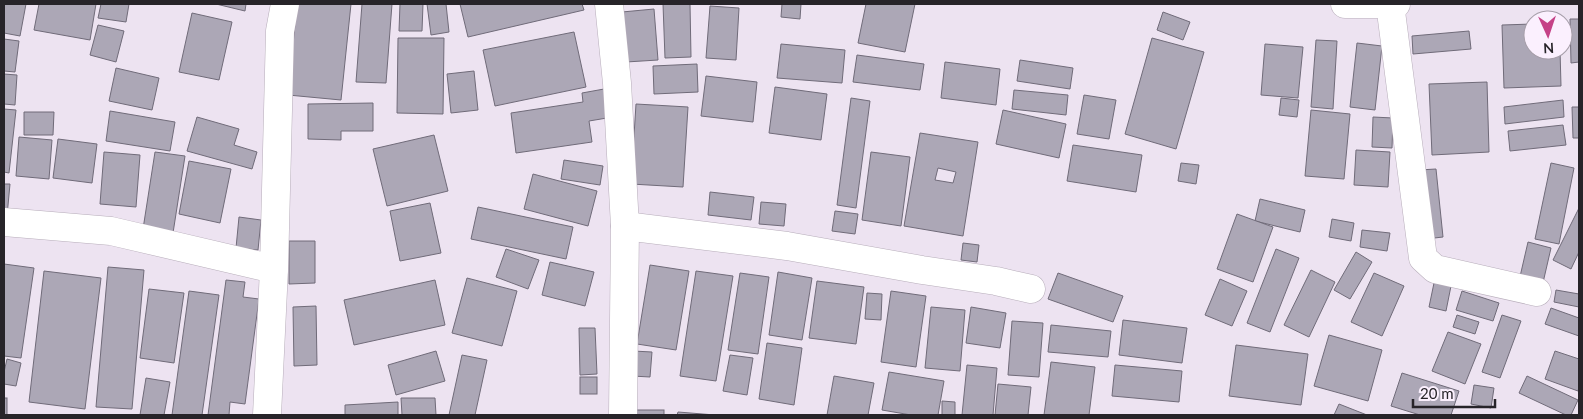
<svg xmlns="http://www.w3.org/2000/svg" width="1583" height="419" font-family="Lato,sans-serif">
	<rect width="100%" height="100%" fill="#ede3f1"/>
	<g fill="#aca7b6" stroke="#706b79" fill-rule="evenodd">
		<polygon points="4,4 26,4 20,36 4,33"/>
		<polygon points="39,4 96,4 90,40 34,30"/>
		<polygon points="101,4 129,4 126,22 98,18"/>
		<polygon points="216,4 246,4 245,11"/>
		<polygon points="297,4 351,4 341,100 288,95"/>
		<polygon points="362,4 392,4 386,83 356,82"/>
		<polygon points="400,4 423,4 422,31 399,31"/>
		<polygon points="427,4 446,4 449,32 431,35"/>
		<polygon points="460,4 582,4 584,10 468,37"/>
		<polygon points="663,4 690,4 691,57 665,58"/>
		<polygon points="782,4 801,4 800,19 781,17"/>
		<polygon points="866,4 915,4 905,52 858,43"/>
		<polygon points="710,6 739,8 736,60 706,58"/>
		<polygon points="654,9 658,60 626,62 622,12"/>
		<polygon points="1163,12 1190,22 1183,40 1157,30"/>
		<polygon points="192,13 232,22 219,80 179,72"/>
		<polygon points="1570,19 1579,19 1579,62 1571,63"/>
		<polygon points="1533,24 1533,50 1560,50 1561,86 1504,88 1502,25"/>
		<polygon points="98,25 124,31 116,62 90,55"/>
		<polygon points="1469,31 1471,49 1413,54 1412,36"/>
		<polygon points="574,32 586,87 495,106 483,50"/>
		<polygon points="398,38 444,38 443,114 397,113"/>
		<polygon points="1152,38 1204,52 1176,149 1125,134"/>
		<polygon points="4,39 19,41 15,72 4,71"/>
		<polygon points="1316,40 1337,41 1333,109 1311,107"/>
		<polygon points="1357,43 1382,46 1375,110 1350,107"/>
		<polygon points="781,44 845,50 842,83 777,78"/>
		<polygon points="1265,44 1303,47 1298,98 1261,95"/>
		<polygon points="857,55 924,64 920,90 853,82"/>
		<polygon points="1020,60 1073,68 1070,89 1017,81"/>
		<polygon points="945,62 1000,69 996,105 941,98"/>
		<polygon points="697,64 698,92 654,94 653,66"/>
		<polygon points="116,68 159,78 152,110 109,101"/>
		<polygon points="474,71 478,110 451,113 447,74"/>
		<polygon points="4,74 17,75 15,105 4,104"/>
		<polygon points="706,76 757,82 753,122 701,116"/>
		<polygon points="1487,82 1489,152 1432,155 1429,84"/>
		<polygon points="775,87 827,94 821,140 769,133"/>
		<polygon points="604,89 607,118 589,121 592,142 516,153 511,113 583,102 582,93"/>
		<polygon points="1014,90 1068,95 1066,115 1012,109"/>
		<polygon points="1084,95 1116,100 1109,139 1077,134"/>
		<polygon points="851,98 870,101 856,208 837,205"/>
		<polygon points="1281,98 1299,100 1297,117 1279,115"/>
		<polygon points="1563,100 1564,117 1505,124 1504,107"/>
		<polygon points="373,103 373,131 341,131 341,140 308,139 308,104"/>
		<polygon points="636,104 688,107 683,187 631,184"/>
		<polygon points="1572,107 1579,107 1579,138 1573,138"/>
		<polygon points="4,109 16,110 9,173 4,172"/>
		<polygon points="1003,110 1066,124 1059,158 996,144"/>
		<polygon points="1311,110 1350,114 1344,179 1305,176"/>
		<polygon points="110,111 175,122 170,151 106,141"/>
		<polygon points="24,112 54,112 53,135 24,135"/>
		<polygon points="197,117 239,129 234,145 257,152 252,169 187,151"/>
		<polygon points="1373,117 1393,118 1392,148 1372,147"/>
		<polygon points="1563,125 1566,145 1510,151 1508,131"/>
		<path d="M920 133 978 142 963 236 904 226ZM938 168 956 172 953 183 935 180Z"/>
		<polygon points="434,135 448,191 387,206 373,149"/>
		<polygon points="19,137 52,140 49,179 16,176"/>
		<polygon points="58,139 97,144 92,183 53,178"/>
		<polygon points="1073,145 1142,155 1136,192 1067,181"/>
		<polygon points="1356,150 1390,152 1388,187 1354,185"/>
		<polygon points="104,152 140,155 136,207 100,204"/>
		<polygon points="155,152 185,156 173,233 143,229"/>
		<polygon points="871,152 910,157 901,226 862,220"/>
		<polygon points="564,160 603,166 600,185 561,179"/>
		<polygon points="189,161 231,169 220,223 179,214"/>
		<polygon points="1181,163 1199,165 1196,184 1178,181"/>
		<polygon points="1551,163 1574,168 1559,244 1535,239"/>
		<polygon points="1436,169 1443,237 1426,239 1419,170"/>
		<polygon points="533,174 597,191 588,226 524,209"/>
		<polygon points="4,184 10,184 7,216 4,216"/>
		<polygon points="710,192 754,197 751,220 708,215"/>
		<polygon points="1260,199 1305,210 1300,232 1255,221"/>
		<polygon points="761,202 786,204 784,226 759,224"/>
		<polygon points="430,203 441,253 400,261 390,211"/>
		<polygon points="478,207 573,227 566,259 471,239"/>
		<polygon points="1579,208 1579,252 1571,269 1553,260"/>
		<polygon points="835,211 858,214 855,234 832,231"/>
		<polygon points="1237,214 1273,227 1253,282 1217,269"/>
		<polygon points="239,217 261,220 258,250 236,248"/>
		<polygon points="1332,219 1354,223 1351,241 1329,237"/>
		<polygon points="1362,230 1390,233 1387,251 1360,247"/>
		<polygon points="289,241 315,241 315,283 289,284"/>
		<polygon points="1528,242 1551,248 1542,287 1519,281"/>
		<polygon points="963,243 979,245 977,262 961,260"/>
		<polygon points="506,249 539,260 528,289 496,277"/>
		<polygon points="1276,249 1299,258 1270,332 1247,323"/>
		<polygon points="1356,252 1372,262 1350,299 1334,290"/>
		<polygon points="550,262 594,272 585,306 542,295"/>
		<polygon points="4,264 34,268 21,358 4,356"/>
		<polygon points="650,265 689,271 676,350 637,344"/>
		<polygon points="108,267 144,270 132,409 96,407"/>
		<polygon points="1311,270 1335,282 1309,337 1284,325"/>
		<polygon points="44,271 101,278 85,409 29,402"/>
		<polygon points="696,271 733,276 716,381 680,376"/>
		<polygon points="778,272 812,278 802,340 769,335"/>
		<polygon points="740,273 769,277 758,354 728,350"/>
		<polygon points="1058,273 1123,296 1113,322 1048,299"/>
		<polygon points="1374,273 1404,286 1382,336 1351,322"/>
		<polygon points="467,278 517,291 502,346 452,333"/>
		<polygon points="1220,279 1247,291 1232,326 1205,315"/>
		<polygon points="226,280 245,282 243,297 259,299 245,404 230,402 229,415 208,415"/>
		<polygon points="435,280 445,325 354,345 344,300"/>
		<polygon points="817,281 864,287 856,344 809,338"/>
		<polygon points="1434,283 1451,286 1446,311 1429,307"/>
		<polygon points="149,289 184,293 174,363 140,358"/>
		<polygon points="1556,290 1579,294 1579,307 1554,302"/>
		<polygon points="189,291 219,295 202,415 172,415"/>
		<polygon points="891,291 926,296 916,367 881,362"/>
		<polygon points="1462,291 1499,303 1493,321 1456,310"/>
		<polygon points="867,293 882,294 881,320 865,319"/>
		<polygon points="316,306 317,365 294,366 293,307"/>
		<polygon points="931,307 965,310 960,371 925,368"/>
		<polygon points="971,307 1006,313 1000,348 966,343"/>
		<polygon points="1551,308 1579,318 1579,336 1545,324"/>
		<polygon points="1457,315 1479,322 1475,334 1453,327"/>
		<polygon points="1502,315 1521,321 1500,378 1482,372"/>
		<polygon points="1123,320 1187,328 1182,363 1119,355"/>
		<polygon points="1012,321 1043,323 1039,377 1008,375"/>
		<polygon points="1051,325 1111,331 1108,357 1048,352"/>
		<polygon points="579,328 595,328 597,374 580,375"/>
		<polygon points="1448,332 1481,344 1465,384 1432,371"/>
		<polygon points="1329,335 1382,350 1368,401 1314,386"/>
		<polygon points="767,343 802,348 794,405 759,399"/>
		<polygon points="1236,345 1308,354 1301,405 1229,396"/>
		<polygon points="436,351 445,381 396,395 388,365"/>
		<polygon points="633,351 652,352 650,377 632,376"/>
		<polygon points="1555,351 1579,359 1579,387 1578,391 1545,379"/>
		<polygon points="462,355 487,360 475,415 449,415"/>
		<polygon points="730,355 753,358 747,395 723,391"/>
		<polygon points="7,359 21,363 16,386 4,384 4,372"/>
		<polygon points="1051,362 1095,367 1089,415 1044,415"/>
		<polygon points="967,365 997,368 993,415 962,415"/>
		<polygon points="1115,365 1182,371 1179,402 1112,396"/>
		<polygon points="889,372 944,381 938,415 911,415 882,410"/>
		<polygon points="1402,373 1459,391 1451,415 1420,415 1391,406"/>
		<polygon points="834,376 874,383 868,415 827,415"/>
		<polygon points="1527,376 1578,400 1571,415 1566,415 1519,393"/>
		<rect x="580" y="377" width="17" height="17"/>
		<polygon points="146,378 170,382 164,415 140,415"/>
		<polygon points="998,384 1031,387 1028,415 995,415"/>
		<polygon points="1474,385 1494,388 1491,408 1471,404"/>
		<rect x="4" y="398" width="3" height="17"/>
		<polygon points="401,398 435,398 436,415 402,415"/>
		<polygon points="942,401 955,402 955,415 942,415"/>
		<polygon points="398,402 398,415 345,415 345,405"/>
		<polygon points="1339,404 1367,415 1334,415"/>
		<rect x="636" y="410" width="28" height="5"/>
		<polygon points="678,412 715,415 677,415"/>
	</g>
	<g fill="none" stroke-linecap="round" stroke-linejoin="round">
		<defs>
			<g id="street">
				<polyline points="609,4 617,83 625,226 623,415"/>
				<polyline points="1345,4 1396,4"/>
				<polyline points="1390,4 1423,258 1435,269 1537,292"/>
				<polyline points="4,222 111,231 274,269"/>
				<polyline points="625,226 787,246 922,270 996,281 1031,289"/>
				<polyline points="267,415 274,269 280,31 285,4"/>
			</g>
		</defs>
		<use href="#street" stroke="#b7adba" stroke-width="29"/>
		<use href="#street" stroke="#fff" stroke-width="28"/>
	</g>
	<rect width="1583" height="419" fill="none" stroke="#272429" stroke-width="10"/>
	<g transform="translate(1548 35) rotate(177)"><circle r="24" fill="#fbf0fe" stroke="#a69ea9"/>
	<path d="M0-4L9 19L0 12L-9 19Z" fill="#c54187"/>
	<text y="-8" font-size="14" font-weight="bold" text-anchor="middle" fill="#272429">N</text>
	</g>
	<path d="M1413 399v8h82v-8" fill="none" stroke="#272429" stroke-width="2.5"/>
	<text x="1420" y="399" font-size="15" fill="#272429" stroke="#fbf0fe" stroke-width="4" paint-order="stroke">20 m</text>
</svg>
